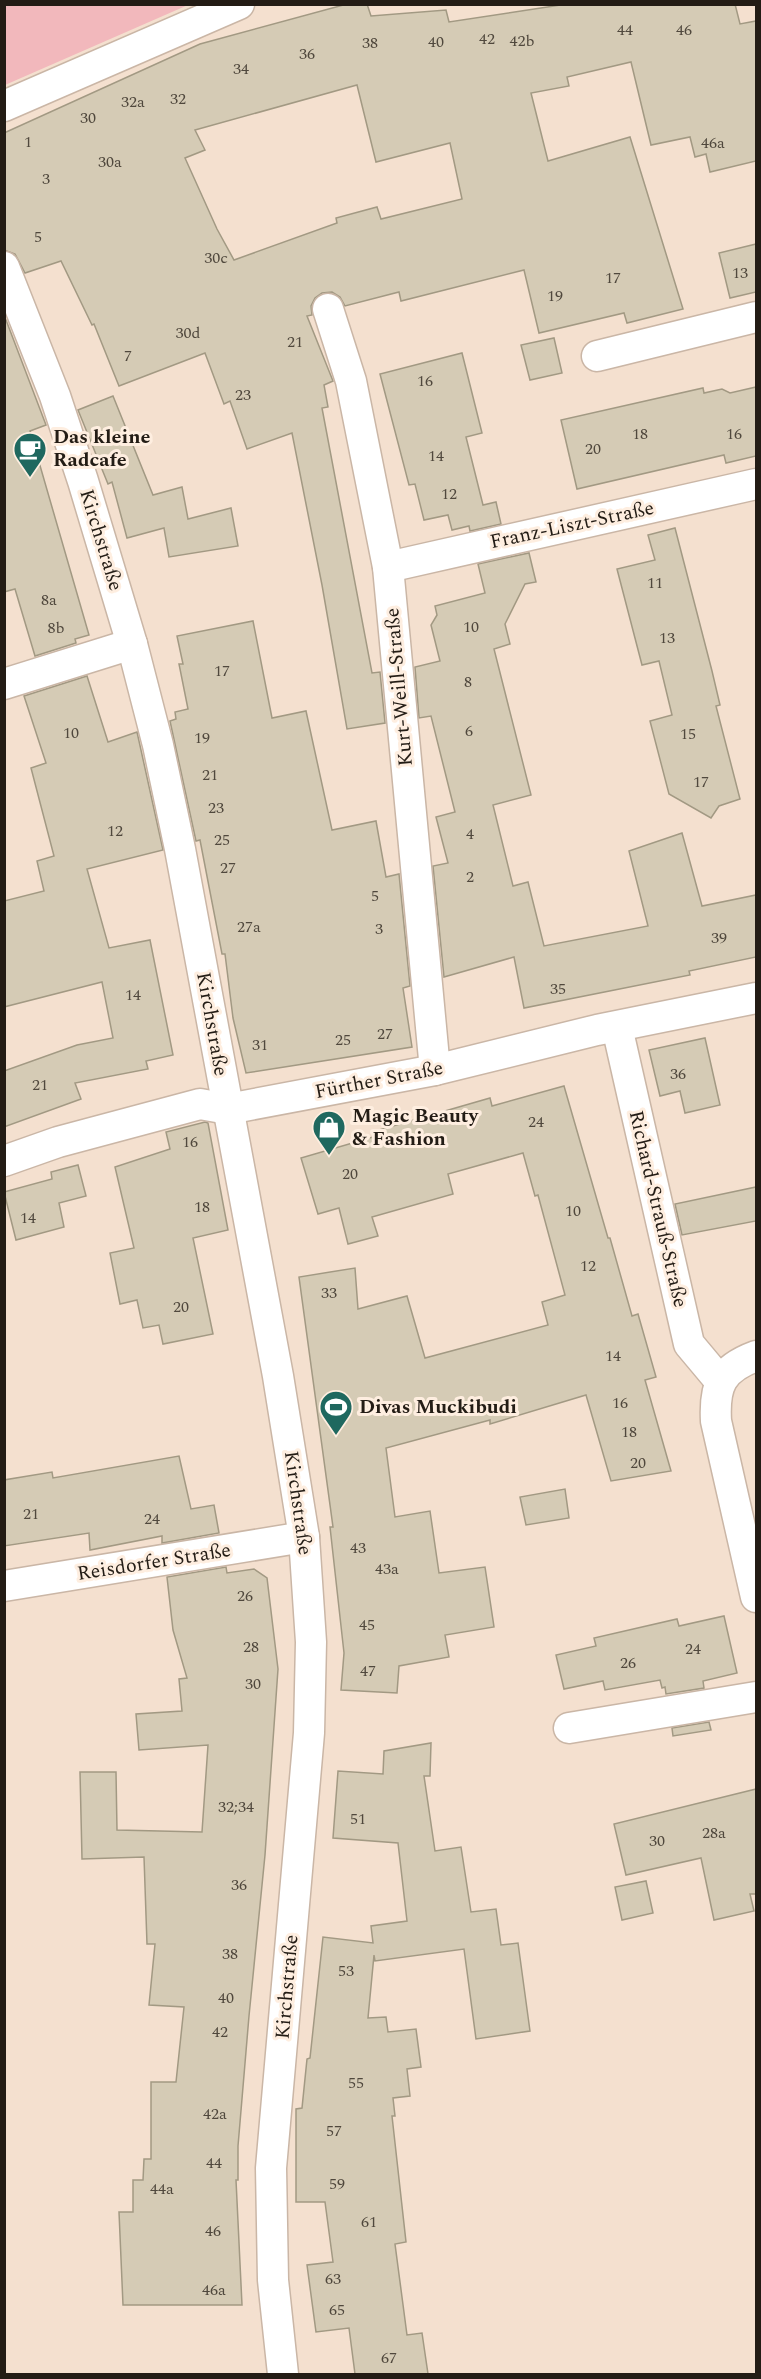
<svg xmlns="http://www.w3.org/2000/svg" width="761" height="2379" font-family="Spectral,serif">
	<rect width="100%" height="100%" fill="#f4e0cf"/>
	<polygon fill="#f2b8bc" points="5,4 188,4 188,5 5,85"/>
	<g fill="#d5cbb5" stroke="#a29983" stroke-width="1.5" fill-rule="evenodd">
		<path d="M347 4H367L371 16 446 10 449 22 567 4H735L740 24 756 21V161L710 172 706 154 695 157 690 137 651 145 631 62 567 77 569 86 531 93 548 161 630 137 683 309 627 323 624 313 539 333 524 270 401 301 399 292 345 306 340 297 332 292 322 293 315 298 311 306 312 315 307 316 333 381 324 385 328 407 322 408 372 673 380 672 385 723 347 729 322 585 292 433 247 449 230 401 224 404 205 353 119 386 94 324 92 325 61 261 25 273 15 254 4 250V133L200 44ZM357 85 376 162 450 143 462 199 381 219 377 207 336 218 337 223 234 260 217 229 185 158 205 150 195 130Z"/>
		<polygon points="756,244 756,292 730,298 719,253"/>
		<polygon points="4,320 6,320 46,425 30,431 89,635 75,639 76,643 35,656 15,589 4,592"/>
		<polygon points="554,338 562,373 530,380 521,345"/>
		<polygon points="462,353 482,433 466,437 483,505 496,502 501,524 470,531 469,526 452,530 448,515 424,520 415,484 409,485 380,374"/>
		<polygon points="756,387 756,456 726,463 724,455 577,489 561,420 703,388 704,393 722,389 730,393"/>
		<polygon points="113,396 153,495 182,487 188,519 231,508 238,546 169,557 164,528 127,538 112,482 108,484 78,410"/>
		<polygon points="675,528 712,671 720,705 716,706 740,799 719,806 711,818 669,794 650,721 672,715 659,661 642,665 617,569 655,560 648,535"/>
		<polygon points="529,553 536,582 525,584 505,624 510,644 494,649 531,795 493,805 513,886 528,882 544,946 648,926 629,851 682,833 702,906 756,895 756,957 689,971 690,975 524,1008 514,957 444,977 433,866 448,863 436,817 455,812 431,716 419,718 415,667 440,661 431,625 437,615 435,606 485,593 478,564"/>
		<polygon points="253,621 272,718 306,711 332,830 376,821 386,877 399,874 410,986 403,988 412,1047 246,1073 233,1018 225,954 222,954 200,840 196,841 170,721 176,719 175,712 188,709 179,664 183,664 177,636"/>
		<polygon points="87,676 108,742 137,732 163,850 87,869 109,948 150,940 173,1055 146,1061 148,1069 75,1083 81,1099 4,1127 4,1071 77,1045 113,1038 102,982 4,1007 4,901 44,891 37,861 54,856 31,768 46,763 24,696"/>
		<polygon points="705,1038 720,1105 685,1113 680,1091 660,1096 649,1050"/>
		<polygon points="564,1086 608,1238 610,1238 632,1316 638,1314 656,1377 645,1380 671,1471 611,1481 586,1395 490,1424 490,1420 386,1448 395,1517 430,1511 439,1573 485,1567 494,1627 445,1635 449,1657 399,1666 397,1693 341,1690 344,1653 330,1527 333,1527 299,1277 355,1268 358,1309 407,1296 425,1358 548,1325 542,1302 565,1295 538,1195 535,1196 523,1153 448,1174 453,1194 372,1217 378,1236 348,1244 339,1208 318,1214 301,1158 380,1135 379,1130 490,1098 492,1106"/>
		<polygon points="205,1122 208,1123 228,1230 193,1238 213,1334 163,1344 159,1325 143,1328 137,1300 120,1304 110,1253 134,1248 115,1167 170,1149 166,1132"/>
		<polygon points="78,1165 86,1196 59,1203 64,1227 16,1240 4,1192 52,1179 51,1172"/>
		<polygon points="756,1187 756,1221 682,1235 675,1204"/>
		<polygon points="179,1456 191,1509 214,1505 219,1533 162,1543 162,1536 90,1550 89,1533 4,1546 4,1480 52,1472 53,1478"/>
		<polygon points="565,1489 569,1518 526,1525 520,1497"/>
		<polygon points="226,1567 227,1573 254,1569 267,1578 278,1669 265,1855 249,2016 238,2146 238,2180 236,2180 242,2305 123,2305 119,2212 133,2212 133,2180 143,2180 144,2159 151,2159 151,2082 176,2082 184,2007 149,2005 155,1944 147,1944 144,1857 82,1859 80,1772 116,1772 117,1830 202,1832 208,1745 139,1750 136,1714 182,1711 179,1679 187,1678 173,1630 167,1577"/>
		<polygon points="724,1616 737,1673 703,1681 704,1688 666,1694 665,1687 662,1688 660,1680 605,1690 603,1681 564,1689 556,1655 596,1646 594,1638 677,1619 679,1626"/>
		<polygon points="709,1722 711,1730 673,1736 672,1728"/>
		<polygon points="431,1743 430,1776 424,1776 435,1851 461,1847 471,1912 496,1909 501,1945 518,1943 530,2031 476,2039 464,1949 375,1961 374,1955 368,2018 386,2017 388,2032 416,2029 421,2067 407,2069 410,2096 393,2098 395,2116 392,2116 406,2242 395,2244 407,2335 422,2333 428,2374 355,2374 349,2328 316,2332 307,2265 333,2262 325,2202 296,2202 296,2109 302,2108 307,2059 310,2058 323,1937 373,1943 371,1926 407,1921 398,1843 333,1838 338,1771 383,1774 384,1751"/>
		<polygon points="756,1789 756,1894 750,1894 754,1911 714,1920 701,1858 626,1875 614,1824"/>
		<polygon points="646,1881 653,1913 622,1920 615,1887"/>
	</g>
	<g fill="none" stroke-linecap="round" stroke-linejoin="round">
		<defs>
			<g id="street">
				<polyline points="4,106 239,4"/>
				<polyline points="4,267 55,396 83,481 132,644 158,745 180,849 278,1376 304,1537 311,1642 309,1733 271,2168 273,2280 283,2374"/>
				<polyline points="328,309 351,381 388,567 435,1070"/>
				<polyline points="597,356 756,317"/>
				<polyline points="388,567 756,484"/>
				<polyline points="4,684 132,644"/>
				<polyline points="617,1027 689,1344 720,1381"/>
				<polyline points="4,1161 58,1142 200,1104 228,1109 435,1070 597,1030 756,998"/>
				<path d="M756 1356C721 1369 714 1385 716 1421L756 1597"/>
				<polyline points="4,1586 304,1537"/>
				<polyline points="569,1728 756,1697"/>
			</g>
		</defs>
		<use href="#street" stroke="#cab6a6" stroke-width="33"/>
		<use href="#street" stroke="#fff" stroke-width="30"/>
	</g>
	<defs>
		<symbol id="cafe-pin" viewBox="-11 -11 22 30"><path d="M0 17L-7.5 6A9.5 9.5 0 1 1 7.5 6Z" fill="#1f685f" stroke="#feeee0"/><path d="M-5.5-4.5H6V0H3Q3 3.5 0 3.5H-2.5Q-5.5 3.5-5.5 0ZM3-3.2v2h1.7v-2ZM-6 4.5H4V6H-6Z" fill="#fff"/></symbol>
		<symbol id="shop-pin" viewBox="-11 -11 22 30"><path d="M0 17L-7.5 6A9.5 9.5 0 1 1 7.5 6Z" fill="#1f685f" stroke="#feeee0"/><path d="M-5-2.5h2.3a2.7 3.5 0 0 1 5.4 0H5L5.5 6h-11ZM-1.5-2.5h3a1.5 2.3 0 0 0-3 0Z" fill="#fff"/></symbol>
		<symbol id="stadium-pin" viewBox="-11 -11 22 30"><path d="M0 17L-7.5 6A9.5 9.5 0 1 1 7.5 6Z" fill="#1f685f" stroke="#feeee0"/><path d="M0-5a6.5 5 0 1 0 0 10a6.5 5 0 1 0 0-10ZM-3.5-1.8h7v3.6h-7Z" fill="#fff"/></symbol>
	</defs>
	<g fill-rule="evenodd">
		<use href="#cafe-pin" x="11" y="430" width="38" height="52"/>
		<use href="#shop-pin" x="310" y="1108" width="38" height="52"/>
		<use href="#stadium-pin" x="317" y="1388" width="38" height="52"/>
	</g>
	<g text-anchor="middle" dominant-baseline="central" stroke-width="6" stroke-linejoin="round" paint-order="stroke">
		<g font-size="16" fill="#50483d">
			<text x="625" y="30">44</text>
			<text x="684" y="30">46</text>
			<text x="487" y="39">42</text>
			<text x="522" y="41">42b</text>
			<text x="436" y="42">40</text>
			<text x="370" y="43">38</text>
			<text x="307" y="54">36</text>
			<text x="241" y="69">34</text>
			<text x="178" y="99">32</text>
			<text x="133" y="102">32a</text>
			<text x="88" y="118">30</text>
			<text x="28" y="142">1</text>
			<text x="713" y="143">46a</text>
			<text x="110" y="162">30a</text>
			<text x="46" y="179">3</text>
			<text x="38" y="237">5</text>
			<text x="216" y="258">30c</text>
			<text x="740" y="273">13</text>
			<text x="613" y="278">17</text>
			<text x="555" y="296">19</text>
			<text x="188" y="333">30d</text>
			<text x="295" y="342">21</text>
			<text x="128" y="356">7</text>
			<text x="425" y="381">16</text>
			<text x="243" y="395">23</text>
			<text x="640" y="434">18</text>
			<text x="734" y="434">16</text>
			<text x="593" y="449">20</text>
			<text x="436" y="456">14</text>
			<text x="449" y="494">12</text>
			<text x="655" y="583">11</text>
			<text x="49" y="600">8a</text>
			<text x="471" y="627">10</text>
			<text x="56" y="628">8b</text>
			<text x="667" y="638">13</text>
			<text x="222" y="671">17</text>
			<text x="468" y="682">8</text>
			<text x="469" y="731">6</text>
			<text x="71" y="733">10</text>
			<text x="688" y="734">15</text>
			<text x="202" y="738">19</text>
			<text x="210" y="775">21</text>
			<text x="701" y="782">17</text>
			<text x="216" y="808">23</text>
			<text x="115" y="831">12</text>
			<text x="470" y="834">4</text>
			<text x="222" y="840">25</text>
			<text x="228" y="868">27</text>
			<text x="470" y="877">2</text>
			<text x="375" y="896">5</text>
			<text x="249" y="927">27a</text>
			<text x="379" y="929">3</text>
			<text x="719" y="938">39</text>
			<text x="558" y="989">35</text>
			<text x="133" y="995">14</text>
			<text x="385" y="1034">27</text>
			<text x="343" y="1040">25</text>
			<text x="260" y="1045">31</text>
			<text x="678" y="1074">36</text>
			<text x="40" y="1085">21</text>
			<text x="536" y="1122">24</text>
			<text x="190" y="1142">16</text>
			<text x="350" y="1174">20</text>
			<text x="202" y="1207">18</text>
			<text x="573" y="1211">10</text>
			<text x="28" y="1218">14</text>
			<text x="588" y="1266">12</text>
			<text x="329" y="1293">33</text>
			<text x="181" y="1307">20</text>
			<text x="613" y="1356">14</text>
			<text x="620" y="1403">16</text>
			<text x="629" y="1432">18</text>
			<text x="638" y="1463">20</text>
			<text x="31" y="1514">21</text>
			<text x="152" y="1519">24</text>
			<text x="358" y="1548">43</text>
			<text x="387" y="1569">43a</text>
			<text x="245" y="1596">26</text>
			<text x="367" y="1625">45</text>
			<text x="251" y="1647">28</text>
			<text x="693" y="1649">24</text>
			<text x="628" y="1663">26</text>
			<text x="368" y="1671">47</text>
			<text x="253" y="1684">30</text>
			<text x="236" y="1807">32;34</text>
			<text x="358" y="1819">51</text>
			<text x="714" y="1833">28a</text>
			<text x="657" y="1841">30</text>
			<text x="239" y="1885">36</text>
			<text x="230" y="1954">38</text>
			<text x="346" y="1971">53</text>
			<text x="226" y="1998">40</text>
			<text x="220" y="2032">42</text>
			<text x="356" y="2083">55</text>
			<text x="215" y="2114">42a</text>
			<text x="334" y="2131">57</text>
			<text x="214" y="2163">44</text>
			<text x="337" y="2184">59</text>
			<text x="162" y="2189">44a</text>
			<text x="369" y="2222">61</text>
			<text x="213" y="2231">46</text>
			<text x="333" y="2279">63</text>
			<text x="214" y="2290">46a</text>
			<text x="337" y="2310">65</text>
			<text x="389" y="2358">67</text>
		</g>
		<g font-size="20" font-weight="bold" fill="#231c15" stroke="#feeee0" text-anchor="start">
			<text x="53" y="437">Das kleine<tspan x="53" dy="23">Radcafe</tspan></text>
			<text x="352" y="1116">Magic Beauty<tspan x="352" dy="23">&amp; Fashion</tspan></text>
			<text x="359" y="1407">Divas Muckibudi</text>
		</g>
		<g font-size="20" fill="#231c15" stroke="#feeee0">
			<text transform="translate(572 525) rotate(-12)">Franz-Liszt-Straße</text>
			<text transform="translate(101 540) rotate(73)">Kirchstraße</text>
			<text transform="translate(399 687) rotate(-95)">Kurt-Weill-Straße</text>
			<text transform="translate(212 1024) rotate(80)">Kirchstraße</text>
			<text transform="translate(379 1080) rotate(-11)">Fürther Straße</text>
			<text transform="translate(658 1209) rotate(77)">Richard-Strauß-Straße</text>
			<text transform="translate(298 1503) rotate(82)">Kirchstraße</text>
			<text transform="translate(154 1562) rotate(-9)">Reisdorfer Straße</text>
			<text transform="translate(287 1987) rotate(-85)">Kirchstraße</text>
		</g>
	</g>
	<rect width="761" height="2379" fill="none" stroke="#231c15" stroke-width="12"/>
</svg>
